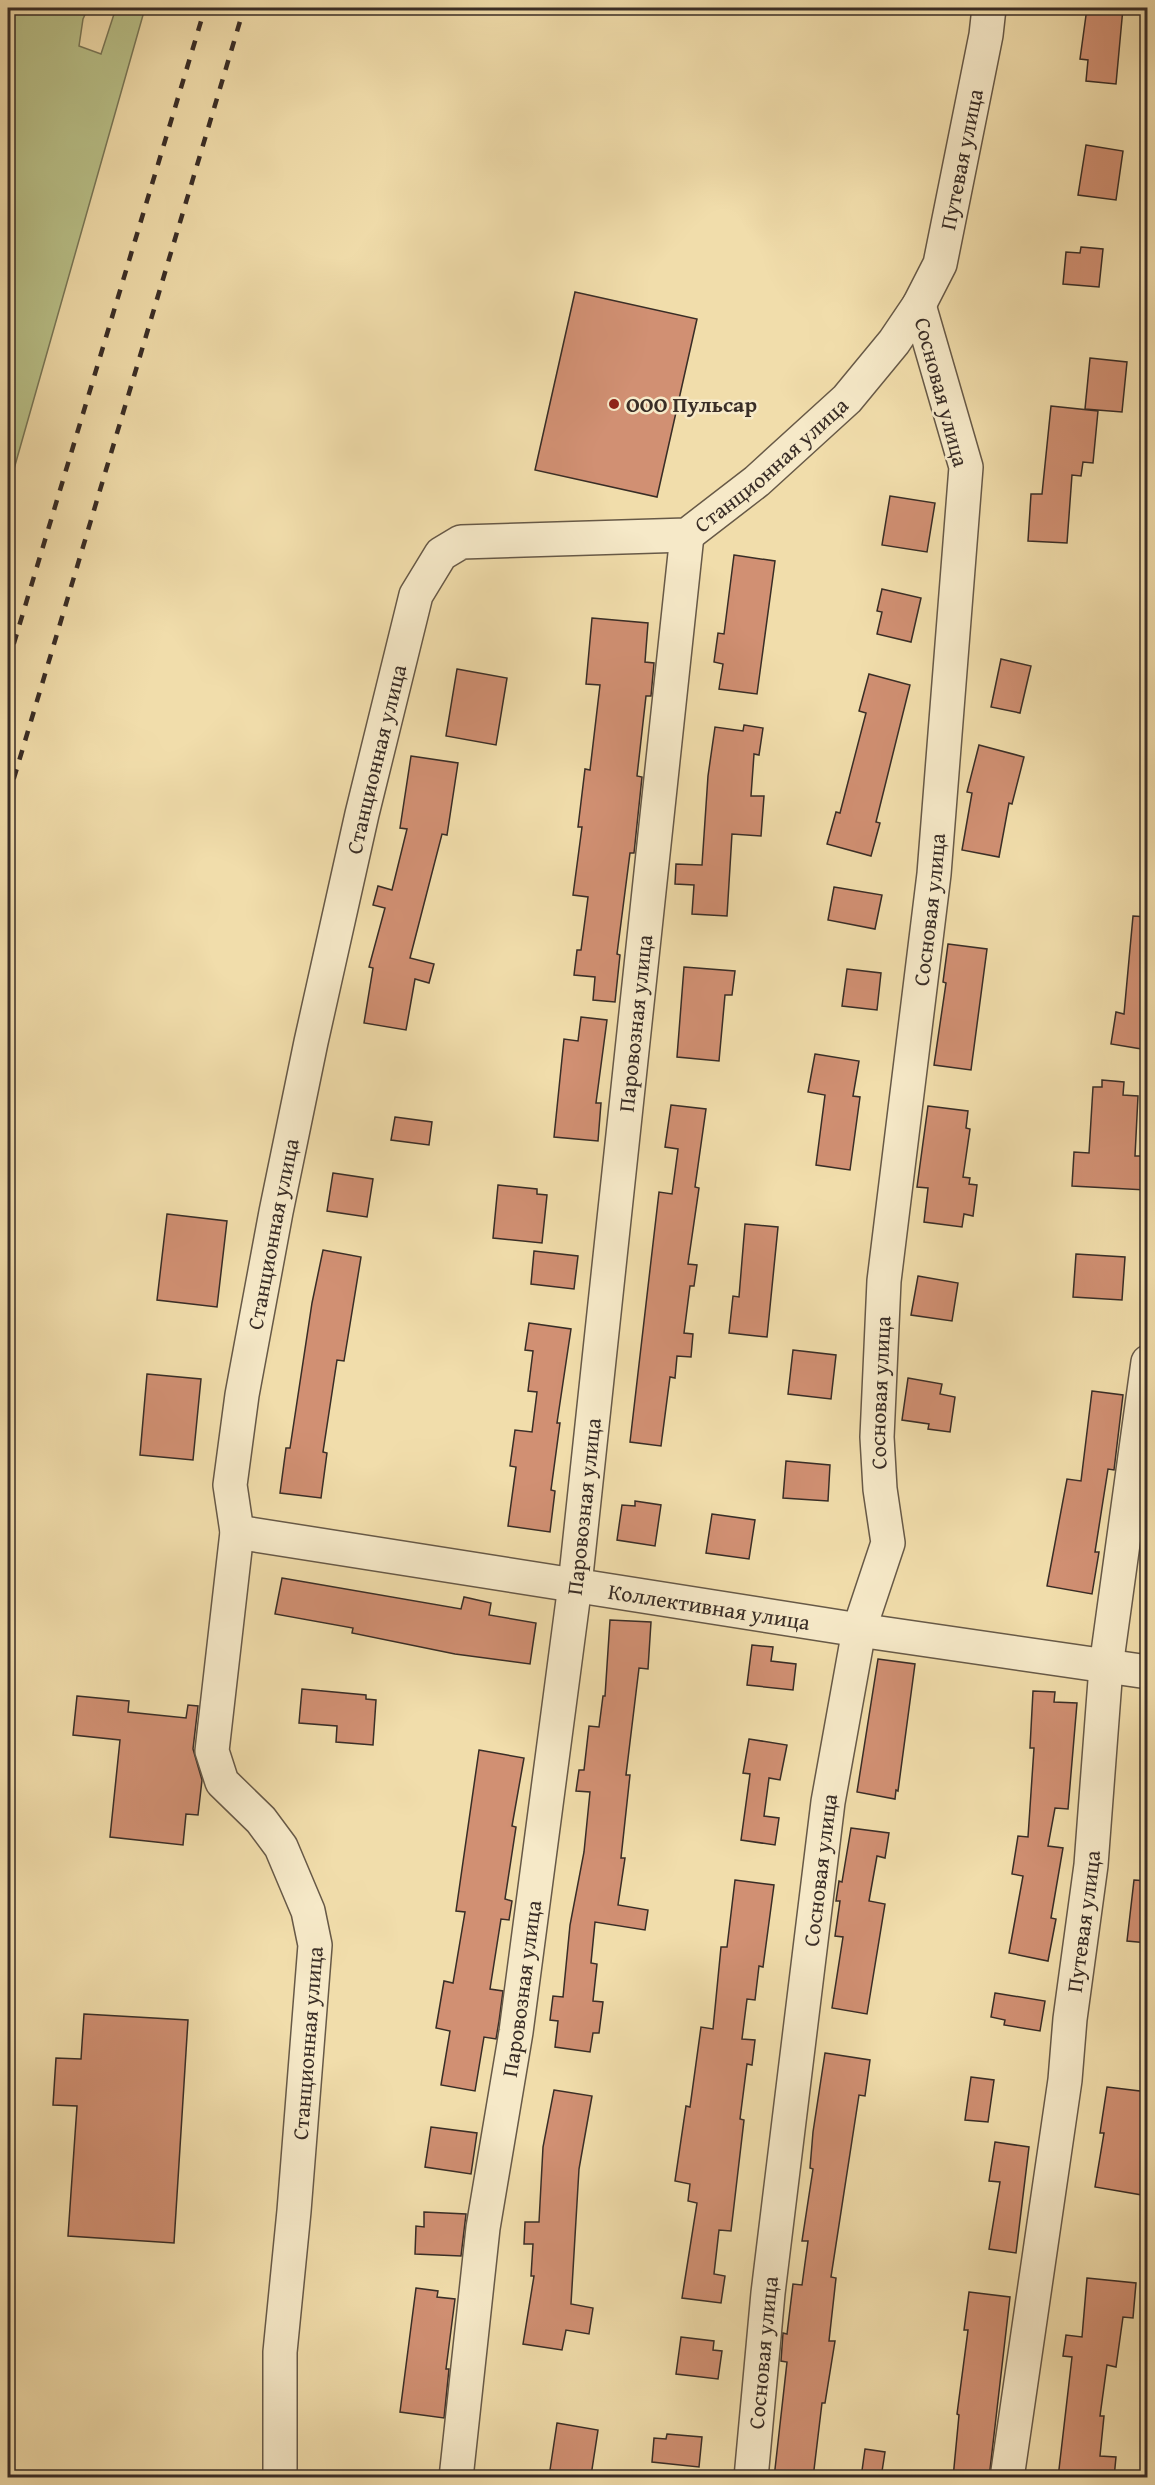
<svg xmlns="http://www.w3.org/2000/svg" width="1155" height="2485" font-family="'Gentium Book Plus',serif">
	<rect width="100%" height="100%" fill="#f1ddab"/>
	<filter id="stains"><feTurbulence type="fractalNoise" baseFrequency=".00333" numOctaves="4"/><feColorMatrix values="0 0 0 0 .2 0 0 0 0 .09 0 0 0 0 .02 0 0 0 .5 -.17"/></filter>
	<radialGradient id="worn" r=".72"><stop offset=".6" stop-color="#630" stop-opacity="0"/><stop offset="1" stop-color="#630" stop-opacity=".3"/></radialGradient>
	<polygon fill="#b9c189" stroke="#797758" stroke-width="1.5" points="8,8 88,8 83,19 79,46 101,54 116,8 145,8 8,490"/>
	<g fill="#d19073" stroke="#392d26" stroke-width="1.5">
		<polygon points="1087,8 1123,8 1116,84 1086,81 1088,60 1080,59"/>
		<polygon points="1086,145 1123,151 1116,200 1078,195"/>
		<polygon points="1081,247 1103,249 1099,287 1063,284 1066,252 1080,253"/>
		<polygon points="575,292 697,319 657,497 535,470"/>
		<polygon points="1090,358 1127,362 1122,412 1085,409"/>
		<polygon points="1051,406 1098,411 1093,463 1083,462 1081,476 1072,475 1067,543 1028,541 1031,494 1042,494"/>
		<polygon points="890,496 935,503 927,552 882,545"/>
		<polygon points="734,555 775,561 757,694 719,689 723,664 714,662 718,633 724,634"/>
		<polygon points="882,589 921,598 911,642 877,634 882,612 877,611"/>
		<polygon points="592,618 648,623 645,662 654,663 651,696 646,696 637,776 642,777 634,853 630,853 617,954 620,955 615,1002 593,1000 595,977 574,975 577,950 581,950 588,897 573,895 582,827 578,827 585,769 590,770 600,685 586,684"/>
		<polygon points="1001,659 1031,666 1020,713 991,707"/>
		<polygon points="457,669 507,678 496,745 446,736"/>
		<polygon points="869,674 910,685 876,822 880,823 871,856 827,844 836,812 840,813 866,713 859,711"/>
		<polygon points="744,725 763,728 759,755 754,754 751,796 764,796 761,836 732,834 727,916 692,914 694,885 675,884 676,864 702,865 708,776 715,727 743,731"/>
		<polygon points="979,745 1024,757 1012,804 1009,803 999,857 962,850 972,793 967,792"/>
		<polygon points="411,756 458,763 447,835 442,834 410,958 434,964 429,983 415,979 406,1030 364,1023 373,968 369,967 385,908 373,905 378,886 392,890 407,829 400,828"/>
		<polygon points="834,887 882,895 875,929 828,920"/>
		<polygon points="1133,916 1148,917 1148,1050 1111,1044 1116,1012 1124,1014"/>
		<polygon points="948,944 987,949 971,1070 934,1065 946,983 943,982"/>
		<polygon points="684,967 735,971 732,995 725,995 719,1061 677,1057"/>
		<polygon points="847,969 881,973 877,1010 842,1006"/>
		<polygon points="581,1017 607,1020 596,1103 601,1103 598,1141 554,1137 564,1039 578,1041"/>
		<polygon points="815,1054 859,1061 853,1096 860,1097 850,1170 816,1165 825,1095 808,1092"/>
		<polygon points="1102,1080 1124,1082 1123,1095 1138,1096 1135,1156 1147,1156 1146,1190 1072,1186 1074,1152 1089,1153 1093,1087 1102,1087"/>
		<polygon points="671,1105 706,1109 695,1187 699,1188 688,1264 697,1265 694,1286 690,1286 684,1333 693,1334 691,1357 677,1356 675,1378 670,1377 661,1446 630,1442 659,1192 672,1194 678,1149 665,1147"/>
		<polygon points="928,1106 968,1111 966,1128 970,1129 963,1177 970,1178 969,1184 977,1185 973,1216 964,1214 962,1227 924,1222 928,1188 917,1187"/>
		<polygon points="395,1117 432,1122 429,1145 391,1140"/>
		<polygon points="333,1173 373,1179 367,1217 327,1211"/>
		<polygon points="498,1185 537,1189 537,1194 547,1195 542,1243 493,1238"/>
		<polygon points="167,1214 227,1221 217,1307 157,1300"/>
		<polygon points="745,1224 778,1227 767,1337 729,1333 733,1296 739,1297"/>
		<polygon points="323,1250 361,1257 344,1361 337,1360 323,1452 327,1453 321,1498 280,1493 286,1448 290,1448 312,1303"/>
		<polygon points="534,1251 578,1256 574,1289 531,1284"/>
		<polygon points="1076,1254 1125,1257 1122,1300 1073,1297"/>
		<polygon points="918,1276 958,1283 952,1321 911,1315"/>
		<polygon points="529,1323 571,1329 557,1423 560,1423 551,1490 555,1491 550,1532 508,1526 516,1467 510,1466 515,1430 532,1432 537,1392 528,1391 533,1351 525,1350"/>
		<polygon points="793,1350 836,1355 831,1399 788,1394"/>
		<polygon points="147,1374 201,1379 193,1460 140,1455"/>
		<polygon points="908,1378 942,1384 940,1394 955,1397 950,1432 928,1429 929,1424 902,1420"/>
		<polygon points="1092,1391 1123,1395 1114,1470 1108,1469 1095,1552 1099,1552 1092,1594 1047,1586 1067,1479 1081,1481"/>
		<polygon points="786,1461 830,1465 828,1501 783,1498"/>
		<polygon points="635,1501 661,1505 655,1546 617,1540 622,1505 635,1506"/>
		<polygon points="712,1514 755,1520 749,1559 706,1553"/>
		<polygon points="282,1578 461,1609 464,1597 491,1603 489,1615 536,1623 530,1664 455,1654 352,1633 353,1628 275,1614"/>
		<polygon points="610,1620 651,1622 648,1669 639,1668 626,1775 630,1775 621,1858 625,1858 618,1905 648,1910 645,1930 595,1922 591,1963 597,1964 593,2001 603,2002 599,2033 593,2033 590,2052 555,2047 558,2021 550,2020 553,1996 563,1997 570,1925 584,1852 590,1792 576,1791 579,1770 584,1770 589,1726 599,1727 603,1696 605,1696"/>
		<polygon points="752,1645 773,1647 771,1661 796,1664 793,1690 747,1685"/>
		<polygon points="878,1659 915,1664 898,1791 896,1790 895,1799 857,1792"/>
		<polygon points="302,1689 366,1695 366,1699 376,1700 373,1745 336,1742 337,1726 299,1723"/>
		<polygon points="1033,1691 1055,1692 1054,1702 1077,1703 1068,1809 1055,1808 1048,1846 1063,1848 1051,1918 1056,1919 1048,1961 1009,1953 1023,1876 1012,1874 1018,1836 1028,1837 1034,1748 1030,1748"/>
		<polygon points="77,1696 129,1701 128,1712 186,1718 188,1705 198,1706 193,1749 202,1780 198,1815 186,1814 183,1845 110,1837 120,1740 73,1735"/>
		<polygon points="749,1739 787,1745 780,1780 769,1778 764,1816 779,1818 775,1845 741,1840 750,1774 743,1773"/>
		<polygon points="479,1750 524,1758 512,1826 516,1827 505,1899 512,1901 509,1920 501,1919 490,1989 503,1991 499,2021 496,2039 484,2037 475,2091 441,2085 450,2031 436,2028 444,1981 453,1983 465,1912 456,1911"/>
		<polygon points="851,1828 889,1833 885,1858 877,1856 869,1901 885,1904 867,2014 832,2008 843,1937 835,1936 840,1901 836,1901 839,1881 842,1882"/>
		<polygon points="735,1880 774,1885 763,1967 759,1966 755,2000 747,1999 742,2039 755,2040 752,2065 747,2064 740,2119 744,2120 731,2231 719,2230 714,2274 725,2276 721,2303 682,2298 697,2203 688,2201 690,2184 675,2181 686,2106 690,2107 701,2027 713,2029 721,1947 727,1947"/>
		<polygon points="1134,1880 1148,1881 1148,1943 1127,1941"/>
		<polygon points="995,1993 1045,2001 1040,2031 1004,2025 1005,2020 991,2017"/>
		<polygon points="84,2014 188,2020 174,2243 68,2236 77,2106 53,2105 56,2058 81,2059"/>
		<polygon points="825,2053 870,2060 865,2096 859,2095 831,2277 836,2278 829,2341 835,2341 825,2403 822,2403 813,2478 774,2478 787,2362 781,2361 783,2333 787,2334 793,2284 802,2285 808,2241 802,2241 813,2169 810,2168 813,2132"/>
		<polygon points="971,2077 994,2080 988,2122 965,2120"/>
		<polygon points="1107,2087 1148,2092 1148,2196 1095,2187 1104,2133 1100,2133"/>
		<polygon points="554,2090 592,2096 579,2169 571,2304 593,2308 589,2334 566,2330 562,2350 523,2344 534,2276 531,2276 533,2244 524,2244 525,2222 539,2222 543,2147"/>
		<polygon points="431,2127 477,2133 471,2174 425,2167"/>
		<polygon points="995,2142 1029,2147 1016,2253 989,2249 1000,2182 989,2181"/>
		<polygon points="424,2212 466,2214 461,2256 415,2254 416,2226 424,2227"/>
		<polygon points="1087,2278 1136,2283 1133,2318 1123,2317 1116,2367 1107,2365 1100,2416 1104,2416 1100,2456 1116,2457 1114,2478 1058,2478 1072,2357 1063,2356 1066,2335 1082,2337"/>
		<polygon points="416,2288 438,2291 437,2297 455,2299 446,2369 449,2369 444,2418 400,2412"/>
		<polygon points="969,2292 1010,2297 989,2478 953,2478 959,2415 957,2414 968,2330 964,2330"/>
		<polygon points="681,2337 714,2341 713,2350 722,2351 718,2379 676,2374"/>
		<polygon points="557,2423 598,2430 591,2476 550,2470"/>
		<polygon points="667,2434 702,2437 699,2467 652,2462 654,2438 666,2439"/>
		<polygon points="865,2449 885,2452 881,2478 861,2478"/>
	</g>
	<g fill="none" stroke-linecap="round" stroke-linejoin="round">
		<defs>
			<g id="minor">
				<path id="s1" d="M237 1532 859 1630 1148 1672"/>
				<path id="s2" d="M280 2478V2352L294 2211 315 1945 308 1911 281 1847 261 1820 222 1782 212 1751 237 1532 230 1485 242 1395 276 1212 311 1042 362 814 416 595 441 554 461 542 687 535 757 481 847 399 894 342 919 305 940 264 986 35 989 8"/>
				<path id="s3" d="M456 2478 483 2228 516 2032 575 1585 687 535"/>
				<path id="s4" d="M751 2478 768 2293 828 1802 859 1630 888 1543 880 1489 877 1437 884 1281 934 874 966 467 919 305"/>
				<path id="s5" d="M1007 2478 1065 2080 1070 2019 1091 1865 1106 1667 1148 1362"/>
			</g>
		</defs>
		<use href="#minor" stroke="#675947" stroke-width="36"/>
		<use href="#minor" stroke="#f6e9c8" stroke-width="33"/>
		<g stroke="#392d26" stroke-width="4.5" stroke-dasharray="10 10" stroke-linecap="butt">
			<polyline points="8,663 205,8"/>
			<polyline points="8,798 244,8"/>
		</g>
	</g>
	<circle fill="#8f2418" stroke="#f6e9c8" stroke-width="2" cx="614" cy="404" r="6"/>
	<g text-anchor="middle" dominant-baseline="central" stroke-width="5" stroke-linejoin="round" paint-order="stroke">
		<g font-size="22" fill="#392d26" stroke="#f6e9c8">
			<text stroke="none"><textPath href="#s2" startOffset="2716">Путевая улица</textPath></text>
			<text transform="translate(942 392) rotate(75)">Сосновая улица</text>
			<text stroke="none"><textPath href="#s2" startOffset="2344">Станционная улица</textPath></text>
			<text stroke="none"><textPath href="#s2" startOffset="1768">Станционная улица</textPath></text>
			<text stroke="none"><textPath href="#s4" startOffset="1584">Сосновая улица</textPath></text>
			<text stroke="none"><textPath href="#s3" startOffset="1466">Паровозная улица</textPath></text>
			<text stroke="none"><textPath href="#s2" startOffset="1282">Станционная улица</textPath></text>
			<text stroke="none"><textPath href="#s4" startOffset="1098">Сосновая улица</textPath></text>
			<text stroke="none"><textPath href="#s3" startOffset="980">Паровозная улица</textPath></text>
			<text stroke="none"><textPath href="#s1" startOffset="478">Коллективная улица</textPath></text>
			<text stroke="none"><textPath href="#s4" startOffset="612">Сосновая улица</textPath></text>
			<text stroke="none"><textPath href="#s5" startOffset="562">Путевая улица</textPath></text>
			<text stroke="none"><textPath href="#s3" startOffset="494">Паровозная улица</textPath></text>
			<text stroke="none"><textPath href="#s2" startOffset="436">Станционная улица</textPath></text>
			<text stroke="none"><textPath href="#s4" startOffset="126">Сосновая улица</textPath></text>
		</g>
		<g font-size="22" font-weight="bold" fill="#392d26" stroke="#f6e9c8" text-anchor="start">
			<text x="626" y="404">ООО Пульсар</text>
		</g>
	</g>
	<rect width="1155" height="2485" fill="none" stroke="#f1ddab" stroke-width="30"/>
	<rect x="9" y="9" width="1137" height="2467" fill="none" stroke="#392d26" stroke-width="3"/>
	<rect x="15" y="15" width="1125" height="2455" fill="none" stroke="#392d26" stroke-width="1.5"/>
	<rect width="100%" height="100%" filter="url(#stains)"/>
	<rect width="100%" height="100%" fill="url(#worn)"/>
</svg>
